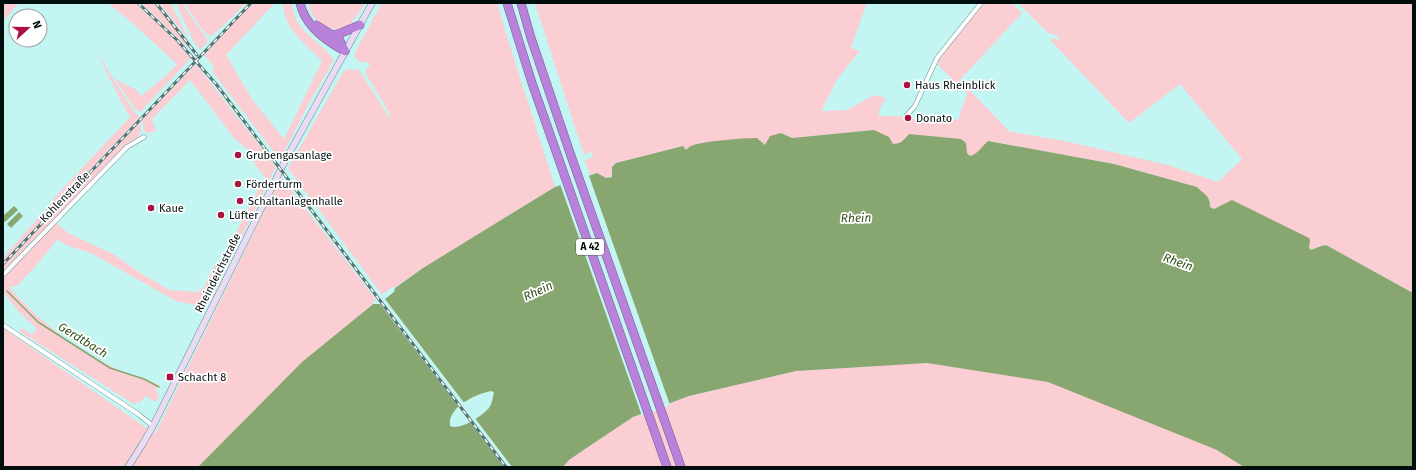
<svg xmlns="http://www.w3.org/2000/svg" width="1416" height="470" font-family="'Fira Sans',sans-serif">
	<rect width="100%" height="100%" fill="#c3f6f3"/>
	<g fill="#faced2">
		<polygon points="3,3 19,3 3,22"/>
		<polygon points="108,3 135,3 170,35 180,45 182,49 191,58 140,112 135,109 115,79 135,89 141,96 167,75 177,64 130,21"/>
		<polygon points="141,3 154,3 188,45 186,46"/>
		<polygon points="159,3 171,3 188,39"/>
		<polygon points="176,3 182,3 207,39 207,42 200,50 194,41 193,41"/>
		<polygon points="184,3 246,3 223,26 211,36 205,33"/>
		<path d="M253 3H275L226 55 252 99 284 139 322 61C306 44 283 29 283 3H292C293 31 320 40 334 60L308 105 280 160 212 71 214 69 211 63 204 55Z"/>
		<path d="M309 3H365C361 10 354 21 348 26 345 29 340 30 336 29 322 28 310 18 309 3Z"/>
		<path d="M382 3H497C515 65 536 126 555 187L423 268 383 296 288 168 343 72 348 69 359 70 389 117 391 116 366 74V69L370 65 368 62H360L354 56 360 43Z"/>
		<path d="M535 3H867L851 48 860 51 838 78 821 111 847 110 874 95 886 98 879 110V116H897L917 120 919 115 958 120 967 94 938 65 939 60 958 32 985 3H1012L1022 13 960 80 1007 129 1008 131 1069 142 1168 165 1218 182 1242 159 1180 84 1129 123 1050 40 1052 38 1059 40V36L1048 33 1018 3H1413V293L1326 245 1320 246 1311 250 1309 248 1310 241 1218 206 1214 209 1210 207C1210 194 1204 195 1197 187L1114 164 989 141C982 146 978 154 970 156L967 153 905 140 898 144H893L874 130 792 138 781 133 765 146 762 142 686 150 683 146 616 163 612 167V176L606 178 597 173 590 175 585 160 593 157 592 152 584 155Z"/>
		<polygon points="96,51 134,112 139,116 139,118 3,262 3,258 49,206 57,195 130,117 120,99"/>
		<path d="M196 64 276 167 209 303 201 306 176 301 91 253 69 246 57 240 34 268 17 286 9 287C39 322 77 350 119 370 132 375 146 379 159 385L155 390 157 391 159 396 156 402 145 396 140 403 137 401 135 405 19 331 23 328 32 335 37 329 20 313 3 292V278L56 223 68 233 115 255 137 271 166 288 170 290 197 292 204 287 216 263H220L228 249 261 183 266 179 253 162 255 156 234 138 190 80 152 119 156 131 149 133 144 131 142 120Z"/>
		<path d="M140 122C143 140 137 136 126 145L3 272V266Z"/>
		<polygon points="281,177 377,301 302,362 198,467 3,467 3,328 155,434"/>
		<polygon points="929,362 1052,382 1218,448 1248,467 563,467 569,460 585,449 633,417 689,396 796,371"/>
	</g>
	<g fill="#88a770" fill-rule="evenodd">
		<path d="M874 130 889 137 893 144C901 144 904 140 909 134L961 139 966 143 967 153 970 156C978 154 982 146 988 141L1114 164 1197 187C1204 195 1210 194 1210 207L1214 209 1232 200 1309 238 1310 241 1309 248 1311 250 1321 246 1326 245 1413 293V467H1244L1217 450 1048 382 927 363 796 371 689 396 633 417 585 449 569 460 563 467H198L302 362 377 301 423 268 555 187 597 173 606 178 612 177V167L616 163 683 146 686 150C687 149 690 146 691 146 701 141 745 138 757 138L765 145 770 136 781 133 792 138ZM491 391 494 392C493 397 492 404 489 408 482 416 460 431 450 426 447 407 476 394 491 391Z"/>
		<polygon points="14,206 18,210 5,222 3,220 3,216"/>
		<polygon points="19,212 23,216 11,228 7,224"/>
	</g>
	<g fill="#c3f6f3">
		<polygon points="588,173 670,405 642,416 560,184"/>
		<polygon points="392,287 395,288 394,292 385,299 465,404 460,409 380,304 373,304 374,301"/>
		<polygon points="474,417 512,467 504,467 469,421"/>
	</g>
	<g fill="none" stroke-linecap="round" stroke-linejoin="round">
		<polyline stroke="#88a770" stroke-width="1.5" points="7,291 38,322 110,368 144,379 159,387"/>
		<defs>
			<g id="street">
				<polyline points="907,115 915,106 937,58 981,3"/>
				<polyline points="3,275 127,147 144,137"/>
				<polyline points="3,325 138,414 153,426"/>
			</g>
			<polyline id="secondary" points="128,467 142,445 153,426 285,161 372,3"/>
			<g id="highway">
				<path d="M300 3C305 26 326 41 345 51"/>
				<polyline points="507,3 532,83 667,467"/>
				<polyline points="521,3 531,38 570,153 681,467"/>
				<polyline points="316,25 339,39 345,51"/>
				<polyline points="333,35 341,33 360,25"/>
			</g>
		</defs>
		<use href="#street" stroke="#629290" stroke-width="5"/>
		<use href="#secondary" stroke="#629290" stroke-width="7"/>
		<use href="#highway" stroke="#785a93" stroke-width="9"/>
		<use href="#street" stroke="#fff" stroke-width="4"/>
		<use href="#secondary" stroke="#eadaf4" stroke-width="6"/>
		<use href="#highway" stroke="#b982da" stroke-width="8"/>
		<defs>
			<g id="rail">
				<polyline points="138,3 177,40 216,84 506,467"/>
				<polyline points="156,3 197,55"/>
				<polyline points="3,264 251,3"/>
			</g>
		</defs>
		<use href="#rail" stroke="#557472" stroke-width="3"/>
		<use href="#rail" stroke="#fff" stroke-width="1.5" stroke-dasharray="4.5" stroke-linecap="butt"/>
	</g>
	<g fill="#a81140" stroke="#fff" stroke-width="1.5">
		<circle cx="907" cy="85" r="4"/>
		<circle cx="908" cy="118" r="4"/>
		<circle cx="238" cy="155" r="4"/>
		<circle cx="238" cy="184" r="4"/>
		<circle cx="240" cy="201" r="4"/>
		<circle cx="151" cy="208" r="4"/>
		<circle cx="221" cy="215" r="4"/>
		<rect x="166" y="373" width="8" height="8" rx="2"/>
	</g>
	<g text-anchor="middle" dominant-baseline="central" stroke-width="3.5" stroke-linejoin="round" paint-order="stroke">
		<rect fill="#fff" stroke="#4c5756" stroke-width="1" x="576" y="239" width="28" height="16" rx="3"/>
		<g font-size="10" font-weight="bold" fill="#000f0e">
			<text x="590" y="247">A 42</text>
		</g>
		<g font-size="11" fill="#000f0e" stroke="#fff" text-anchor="start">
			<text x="915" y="85">Haus Rheinblick</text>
			<text x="916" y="118">Donato</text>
			<text x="246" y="155">Grubengasanlage</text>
			<text x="246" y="184">Förderturm</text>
			<text x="248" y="201">Schaltanlagenhalle</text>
			<text x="159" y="208">Kaue</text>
			<text x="229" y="215">Lüfter</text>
			<text x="178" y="377">Schacht 8</text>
		</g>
		<g font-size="11" fill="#000f0e" stroke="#fff">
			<text transform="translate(65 197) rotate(-46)">Kohlenstraße</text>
			<text transform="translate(218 273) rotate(-63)">Rheindeichstraße</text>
		</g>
		<g font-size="12" font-style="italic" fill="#355218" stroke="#fff">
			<text transform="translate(856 218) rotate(-1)">Rhein</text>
			<text transform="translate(1178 262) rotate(20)">Rhein</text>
			<text transform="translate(538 291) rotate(-25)">Rhein</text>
			<text transform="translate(83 340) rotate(32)">Gerdtbach</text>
		</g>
	</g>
	<rect width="1416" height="470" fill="none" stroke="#000f0e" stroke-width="8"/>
	<g transform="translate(28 28) rotate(69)"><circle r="19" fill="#ffffff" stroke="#999f9f"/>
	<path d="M0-3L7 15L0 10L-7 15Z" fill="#a81140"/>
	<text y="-6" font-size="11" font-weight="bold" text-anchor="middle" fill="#000f0e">N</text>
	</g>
</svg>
